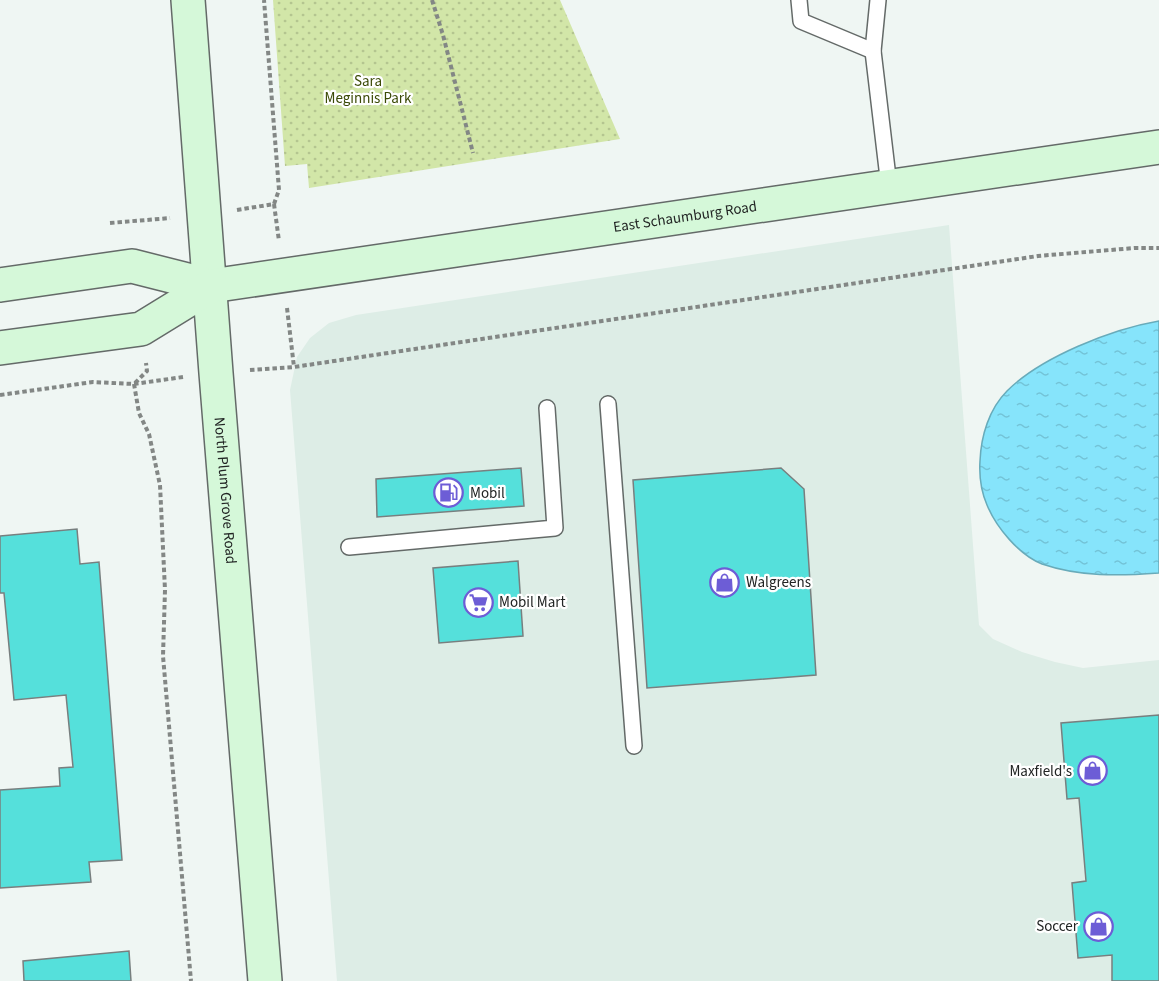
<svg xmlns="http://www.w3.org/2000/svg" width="1159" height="981" font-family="'Source Sans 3',sans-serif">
	<defs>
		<pattern id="park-dots" width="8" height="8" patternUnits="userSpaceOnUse" patternTransform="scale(1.5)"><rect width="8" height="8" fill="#d2e6a8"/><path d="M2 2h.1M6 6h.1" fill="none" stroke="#b4c590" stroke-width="1.8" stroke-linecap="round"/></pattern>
		<pattern id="water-ripples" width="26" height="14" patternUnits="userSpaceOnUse" patternTransform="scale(1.5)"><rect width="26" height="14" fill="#86e4fb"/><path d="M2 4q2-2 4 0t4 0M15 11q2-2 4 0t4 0" fill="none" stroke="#73c3d7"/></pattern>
	</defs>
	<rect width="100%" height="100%" fill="#eff6f3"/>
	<polygon fill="#ddede6" points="949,225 979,625 993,639 1022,652 1055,662 1083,668 1159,660 1159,981 337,981 290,390 297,357 310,338 329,323 356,315"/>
	<polygon fill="url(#park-dots)" points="273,0 560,0 620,139 309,188 307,164 285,166"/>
	<path fill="url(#water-ripples)" stroke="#68abba" stroke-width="1.5" d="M1159 321V573C1119 576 1080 577 1042 564 1019 555 996 527 987 505 981 491 979 477 980 461 981 436 989 409 1007 391 1041 357 1112 329 1159 321Z"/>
	<g fill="#55e0db" stroke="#787f7f" stroke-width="1.5">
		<polygon points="521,468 524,506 377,517 376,479"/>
		<polygon points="781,468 804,489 816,675 647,688 633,480"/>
		<polygon points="77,529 80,564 99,562 122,860 89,862 91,882 0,888 0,790 60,786 59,768 73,767 66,695 14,700 4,593 0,593 0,536"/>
		<polygon points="518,561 523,636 439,643 433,568"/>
		<polygon points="1159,715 1159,981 1112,981 1112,955 1078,958 1072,883 1086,881 1079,798 1067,799 1061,723"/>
		<polygon points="129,951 131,981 24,981 23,961"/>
	</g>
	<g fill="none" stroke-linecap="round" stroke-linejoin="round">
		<defs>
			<g id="lane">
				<polyline points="799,0 801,21 873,51"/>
				<polyline points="878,0 873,51 889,186"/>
				<polyline points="608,404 634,746"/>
				<polyline points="349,547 555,528 547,408"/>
			</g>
			<g id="secondary">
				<path id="s1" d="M188 0 216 373 265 981"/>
				<path id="s2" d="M0 285 132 266 211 286 1159 147"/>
				<polyline points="0,348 141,329 211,286"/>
			</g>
		</defs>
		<use href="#lane" stroke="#646a68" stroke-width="18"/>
		<use href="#secondary" stroke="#646a68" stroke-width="36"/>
		<g stroke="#838785" stroke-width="4" stroke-dasharray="4.5 3" stroke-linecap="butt">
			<polyline points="432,0 443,35 473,153"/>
			<polyline points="274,204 279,241"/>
			<polyline points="237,210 274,204 279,190 264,0"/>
			<polyline points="110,223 170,218"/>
			<polyline points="287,308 294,367"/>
			<polyline points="250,370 294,367 1038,256 1134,248 1159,248"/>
			<polyline points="135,383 147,371 146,363"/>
			<polyline points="134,384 139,413 149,434 160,485 165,590 163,656 191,981"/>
			<polyline points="0,395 93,382 134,384 183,377"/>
		</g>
		<use href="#lane" stroke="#fff" stroke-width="15"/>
		<use href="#secondary" stroke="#d5f8d9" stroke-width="33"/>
	</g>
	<defs>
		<symbol id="fuel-ring" viewBox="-11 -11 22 22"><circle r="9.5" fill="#fff" stroke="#6d5dd6" stroke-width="1.5"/><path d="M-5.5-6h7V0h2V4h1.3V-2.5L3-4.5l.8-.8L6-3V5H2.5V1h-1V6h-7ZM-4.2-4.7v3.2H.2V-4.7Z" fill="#6d5dd6"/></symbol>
		<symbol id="shop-ring" viewBox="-11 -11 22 22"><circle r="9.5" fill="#fff" stroke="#6d5dd6" stroke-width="1.5"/><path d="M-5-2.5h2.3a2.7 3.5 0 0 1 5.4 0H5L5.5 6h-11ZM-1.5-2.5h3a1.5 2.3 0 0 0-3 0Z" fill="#6d5dd6"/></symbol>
		<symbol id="supermarket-ring" viewBox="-11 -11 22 22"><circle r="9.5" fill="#fff" stroke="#6d5dd6" stroke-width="1.5"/><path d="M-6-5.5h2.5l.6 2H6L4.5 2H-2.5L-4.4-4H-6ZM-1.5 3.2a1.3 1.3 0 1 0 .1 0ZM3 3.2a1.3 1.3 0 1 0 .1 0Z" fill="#6d5dd6"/></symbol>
	</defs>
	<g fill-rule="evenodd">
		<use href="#fuel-ring" x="432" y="476" width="33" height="33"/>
		<use href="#shop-ring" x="708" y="566" width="33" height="33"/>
		<use href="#supermarket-ring" x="462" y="586" width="33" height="33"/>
		<use href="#shop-ring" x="1076" y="754" width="33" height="33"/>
		<use href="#shop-ring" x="1082" y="910" width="33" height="33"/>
	</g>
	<g text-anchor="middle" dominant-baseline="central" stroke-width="4.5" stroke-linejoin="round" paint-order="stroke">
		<g font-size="15" fill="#3b4a06" stroke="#fff">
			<text x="368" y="81">Sara<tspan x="368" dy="17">Meginnis Park</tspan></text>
		</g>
		<g font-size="15" fill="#222524" stroke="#fff">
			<text stroke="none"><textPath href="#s2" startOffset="694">East Schaumburg Road</textPath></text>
			<text stroke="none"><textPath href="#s1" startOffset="492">North Plum Grove Road</textPath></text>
		</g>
		<g font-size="15" fill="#222524" stroke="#fff" text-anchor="start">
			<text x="470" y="493">Mobil</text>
			<text x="746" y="582">Walgreens</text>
			<text x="499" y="602">Mobil Mart</text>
			<text x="1072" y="771" text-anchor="end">Maxfield's</text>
			<text x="1078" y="926" text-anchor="end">Soccer</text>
		</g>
	</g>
</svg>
